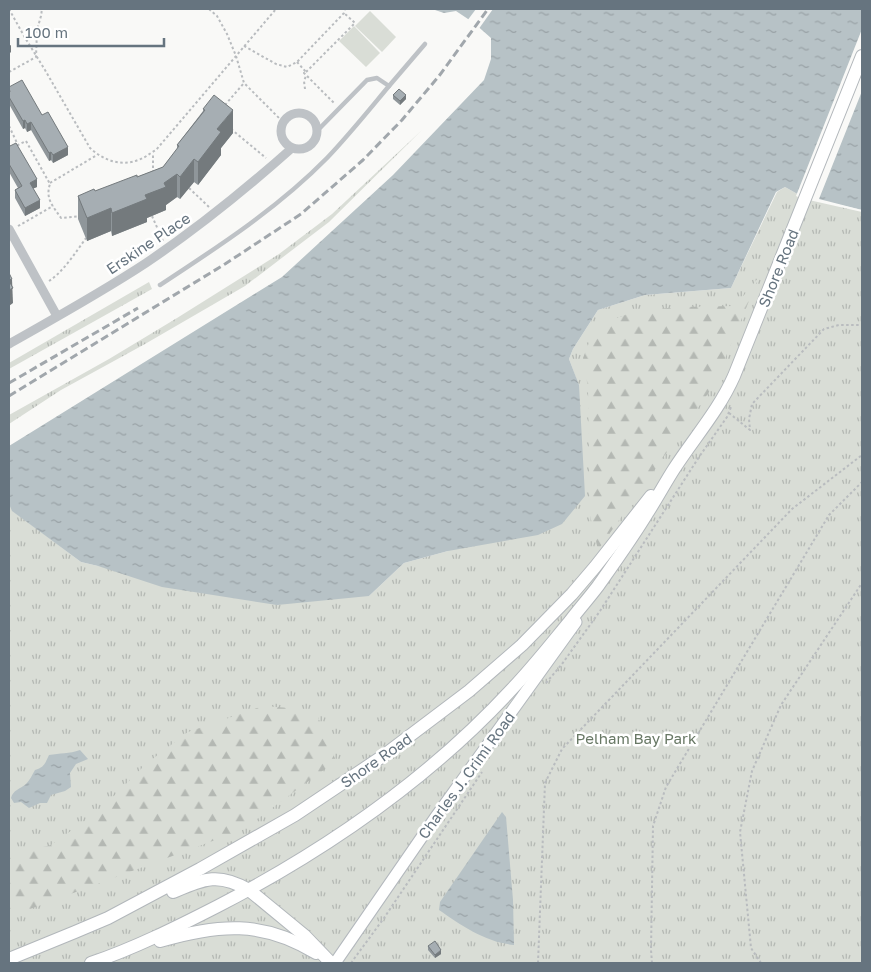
<svg xmlns="http://www.w3.org/2000/svg" width="871" height="972" font-family="'Golos Text',sans-serif">
	<defs>
		<pattern id="grass-tufts" width="24" height="20" patternUnits="userSpaceOnUse" patternTransform="scale(1.25)"><rect width="24" height="20" fill="#d9ddd6"/><path d="M3 7l-1-3M5 7V3M7 7l1-3M15 17l-1-3M17 17v-4M19 17l1-3" fill="none" stroke="#b4b8b3"/></pattern>
		<pattern id="forest-firs" width="22" height="20" patternUnits="userSpaceOnUse" patternTransform="scale(1.25)"><rect width="22" height="20" fill="#d9ddd6"/><path d="M5 1l3.5 6h-7zM16 11l3.5 6h-7z" fill="#b4b8b3"/></pattern>
		<pattern id="water-ripples" width="26" height="14" patternUnits="userSpaceOnUse" patternTransform="scale(1.25)"><rect width="26" height="14" fill="#b7c2c6"/><path d="M2 4q2-2 4 0t4 0M15 11q2-2 4 0t4 0" fill="none" stroke="#99a2a6"/></pattern>
	</defs>
	<rect width="100%" height="100%" fill="#f9f9f7"/>
	<g fill="url(#grass-tufts)">
		<polygon points="422,130 329,222 245,286 145,344 61,390 9,424 9,415 109,359 177,318 279,254 332,214"/>
		<polygon points="785,187 801,196 862,210 862,963 9,963 9,504 13,511 81,562 98,566 369,596 404,563 448,551 579,386 569,359 573,349 598,310 645,295 731,288 777,192"/>
		<polygon points="149,282 152,289 9,369 9,363"/>
	</g>
	<g fill="url(#forest-firs)">
		<polygon points="759,277 714,385 598,550 590,515 588,388 583,358 590,340 607,322 635,311 679,307 735,306"/>
		<polygon points="263,706 315,710 336,761 242,830 17,914 9,913 9,845 17,853 51,845 99,811 146,764 188,732"/>
	</g>
	<g fill="#d9ddd6">
		<polygon points="370,11 396,37 382,52 355,26"/>
		<polygon points="354,26 380,53 366,67 339,41"/>
	</g>
	<g fill="url(#water-ripples)">
		<polygon points="432,9 862,9 862,210 801,196 785,187 776,192 731,288 645,295 598,310 573,349 569,359 579,385 585,496 562,524 538,535 448,551 404,563 369,596 277,605 162,587 98,566 81,562 12,511 9,504 9,446 282,277 393,175 484,80 491,59 491,38 474,23 456,11 444,13"/>
		<path d="M80 750 88 759 76 764 70 773 71 787 65 791 51 795 47 803H40L29 808 21 802 14 803 11 798C13 790 20 789 26 784 30 780 32 775 35 770 45 767 45 763 49 755 60 753 69 754 80 750Z"/>
		<path d="M502 812 506 817 513 900 514 945C485 942 462 926 439 910L440 902Z"/>
	</g>
	<g fill="#f9f9f7">
		<polygon points="476,9 493,9 478,30 467,21"/>
		<polygon points="862,29 862,91 819,199 862,210 862,212 800,198 796,196"/>
	</g>
	<g fill="none" stroke-linecap="round" stroke-linejoin="round">
		<defs>
			<polyline id="secondary" points="335,963 435,818 576,622"/>
			<g id="primary">
				<path d="M173 892C204 879 218 872 249 890L305 936 331 963"/>
				<path d="M160 941C218 924 262 920 316 953"/>
				<polyline points="9,959 75,932 108,918 200,869 295,815 383,756 469,691 522,645 572,594 595,567 651,496"/>
				<path d="M91 963C135 948 177 927 218 906 326 850 429 779 512 689 533 667 551 644 570 621 579 609 589 598 598 586 615 562 633 537 648 512 657 498 665 483 674 469 694 438 719 410 734 376L862 56"/>
			</g>
		</defs>
		<use href="#secondary" stroke="#b3b8bd" stroke-width="13"/>
		<use href="#primary" stroke="#b2b7bb" stroke-width="14"/>
		<g stroke="#b9bcbf" stroke-width="2" stroke-dasharray="2.5 2.5" stroke-linecap="butt">
			<path d="M9 9 24 36 45 70 90 148C103 160 121 167 138 160 145 158 150 153 156 150L276 9"/>
			<polyline points="209,9 217,16 227,34 236,56 244,83 283,122"/>
			<polyline points="244,46 276,64 287,67 297,62 344,13 345,9"/>
			<polyline points="297,62 306,72 304,73 335,104"/>
			<polyline points="9,72 36,57 37,30 41,16 42,9"/>
			<polyline points="306,72 355,23 344,13"/>
			<polyline points="305,89 304,81 306,76"/>
			<polyline points="225,105 244,83"/>
			<path d="M9 126 18 145 26 141 50 184C45 199 53 206 61 218L81 216"/>
			<polyline points="231,129 266,158"/>
			<polyline points="153,173 153,153"/>
			<polyline points="50,183 97,155"/>
			<polyline points="189,188 209,207"/>
			<polyline points="152,216 163,241"/>
			<polyline points="18,226 53,206"/>
			<path d="M49 281C63 272 76 252 86 238"/>
			<polyline points="729,413 750,430 749,419 752,404 824,329 839,325 862,325"/>
			<polyline points="546,683 562,664 600,611 699,457 727,417 731,407"/>
			<polyline points="351,963 384,918 482,772"/>
			<polyline points="538,963 545,783 562,749 792,509 862,455"/>
			<polyline points="652,963 651,950 653,826 666,787 829,515 862,482"/>
			<polyline points="761,963 751,948 740,832 752,771 781,705 862,583"/>
		</g>
		<g stroke="#bec2c6" stroke-width="4.5">
			<polyline points="317,131 367,80 377,78 389,86 425,44"/>
			<path d="M160 285C218 247 278 208 327 158 349 135 369 110 389 86"/>
		</g>
		<g stroke="#bec2c6" stroke-width="9">
			<circle cx="299" cy="131" r="18"/>
			<polyline points="9,229 57,316"/>
			<path d="M9 344C55 318 102 292 146 263 198 228 246 189 292 148"/>
		</g>
		<use href="#secondary" stroke="#fff" stroke-width="11"/>
		<use href="#primary" stroke="#fff" stroke-width="12"/>
		<g stroke="#a1a7ac" stroke-width="3" stroke-dasharray="8 4" stroke-linecap="butt">
			<polyline points="9,383 138,308"/>
			<polyline points="9,396 225,264 301,214 363,160 402,120 439,76 488,9"/>
		</g>
	</g>
	<g fill="#8f969a">
		<polygon points="9,87 42,115 68,155 53,163 51,160 49,161 31,130 27,132 25,128 23,129 9,104"/>
		<polygon points="393,95 406,99 400,105 393,99"/>
		<polygon points="203,109 233,133 221,148 221,155 198,185 194,182 180,199 177,197 166,205 166,210 147,218 147,222 112,236 111,231 87,241 78,219 78,196 95,191 137,177 163,167 177,149 177,145 203,111"/>
		<polygon points="9,144 37,187 33,188 40,208 25,216 15,198 15,190 18,188 9,172"/>
		<polygon points="428,946 441,954 435,958 428,950"/>
	</g>
	<g fill="#747a7d">
		<polygon points="11,45 11,52 9,54 9,46"/>
		<polygon points="406,95 406,99 400,105 400,101"/>
		<polygon points="233,110 233,133 221,148 221,155 198,185 198,162 217,129"/>
		<polygon points="25,120 25,128 23,129 23,121"/>
		<polygon points="31,122 31,130 27,132 27,124"/>
		<polygon points="68,147 68,155 53,163 53,155"/>
		<polygon points="51,152 51,160 49,161 49,153"/>
		<polygon points="194,159 194,182 180,199 180,177"/>
		<polygon points="177,174 177,197 166,205 166,210 147,218 147,222 112,236 112,213 145,195"/>
		<polygon points="37,179 37,187 30,190 30,183"/>
		<polygon points="40,200 40,208 25,216 25,208"/>
		<polygon points="111,208 111,231 87,241 87,218"/>
		<polygon points="12,279 13,303 9,306 9,280"/>
		<polygon points="441,950 441,954 435,958 435,955"/>
	</g>
	<g fill="#a6aeb3" stroke="#747a7d">
		<polygon points="22,80 42,115 48,112 68,147 53,155 51,152 49,153 31,122 27,124 25,120 23,121 9,97 9,93 10,92 9,87"/>
		<polygon points="399,89 406,95 400,101 393,95"/>
		<polygon points="214,95 233,110 217,129 221,132 198,162 194,159 180,177 177,174 164,183 166,187 145,195 147,199 112,213 111,208 87,218 78,196 94,189 95,191 137,175 137,177 163,167 179,146 177,145 205,110 203,109"/>
		<polygon points="16,143 37,179 30,183 40,200 25,208 15,190 22,186 9,164 9,144 10,146"/>
		<polygon points="9,273 12,279 9,280"/>
		<polygon points="9,281 13,288 9,290"/>
		<polygon points="435,941 441,950 435,955 428,946"/>
	</g>
	<g text-anchor="middle" dominant-baseline="central" stroke-width="5" stroke-linejoin="round" paint-order="stroke">
		<g font-size="15" fill="#66747f" stroke="#fff">
			<text transform="translate(148 243) rotate(-34)">Erskine Place</text>
			<text transform="translate(778 268) rotate(-68)">Shore Road</text>
			<text transform="translate(376 760) rotate(-35)">Shore Road</text>
			<text transform="translate(466 775) rotate(-54)">Charles J. Crimi Road</text>
		</g>
		<g font-size="15" fill="#687865" stroke="#fff">
			<text x="636" y="738">Pelham Bay Park</text>
		</g>
	</g>
	<rect width="871" height="972" fill="none" stroke="#66747f" stroke-width="20"/>
	<path d="M18 38v8h146v-8" fill="none" stroke="#66747f" stroke-width="2.5"/>
	<text x="25" y="38" font-size="15" fill="#66747f" stroke="#ffffff" stroke-width="4" paint-order="stroke">100 m</text>
</svg>
